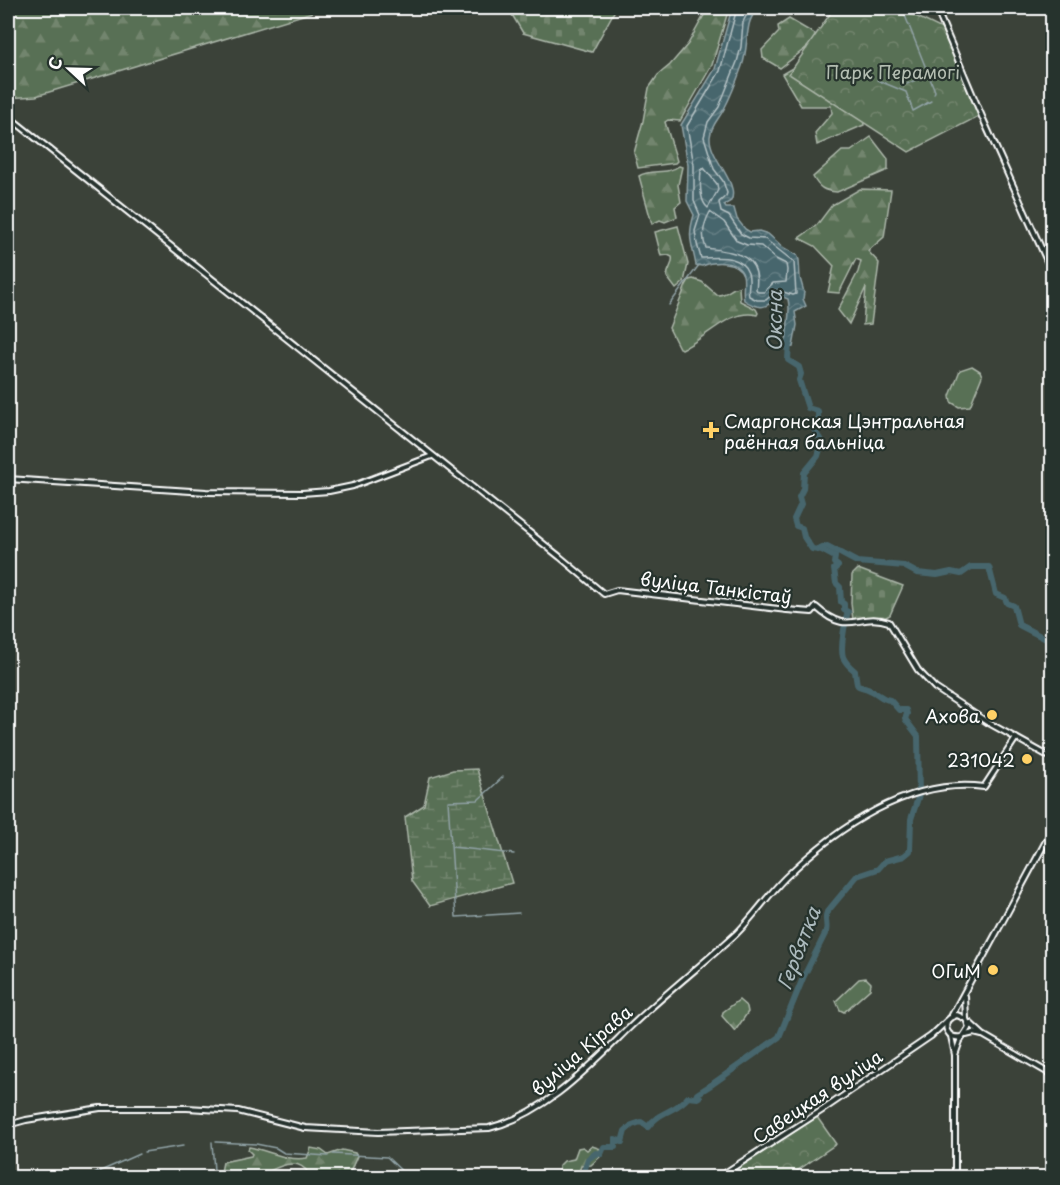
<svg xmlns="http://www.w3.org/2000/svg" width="1060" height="1185" font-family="'Playpen Sans',sans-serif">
	<defs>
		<pattern id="forest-firs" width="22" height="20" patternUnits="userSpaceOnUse" patternTransform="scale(1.5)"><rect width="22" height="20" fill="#596f54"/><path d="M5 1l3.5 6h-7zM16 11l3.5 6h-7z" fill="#72856e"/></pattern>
		<pattern id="wetland-marsh" width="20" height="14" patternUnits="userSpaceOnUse" patternTransform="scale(1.5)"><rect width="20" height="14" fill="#596f54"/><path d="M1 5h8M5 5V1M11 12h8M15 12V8" fill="none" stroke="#72856e"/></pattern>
		<pattern id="cemetery-stones" width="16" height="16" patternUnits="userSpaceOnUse" patternTransform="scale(1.5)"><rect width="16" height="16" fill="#596f54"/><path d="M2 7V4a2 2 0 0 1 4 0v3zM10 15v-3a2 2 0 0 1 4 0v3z" fill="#72856e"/></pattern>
		<pattern id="park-crowns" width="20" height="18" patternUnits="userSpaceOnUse" patternTransform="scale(1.5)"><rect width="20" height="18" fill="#596f54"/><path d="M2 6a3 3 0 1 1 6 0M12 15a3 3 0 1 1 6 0" fill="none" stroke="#72856e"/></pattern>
		<pattern id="water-waves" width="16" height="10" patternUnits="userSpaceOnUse" patternTransform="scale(1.5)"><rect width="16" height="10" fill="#47666d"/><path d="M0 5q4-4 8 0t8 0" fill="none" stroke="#637d83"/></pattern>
	</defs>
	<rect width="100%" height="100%" fill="#3b4239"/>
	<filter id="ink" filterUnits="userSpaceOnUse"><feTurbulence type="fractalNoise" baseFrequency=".0167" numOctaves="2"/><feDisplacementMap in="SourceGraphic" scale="12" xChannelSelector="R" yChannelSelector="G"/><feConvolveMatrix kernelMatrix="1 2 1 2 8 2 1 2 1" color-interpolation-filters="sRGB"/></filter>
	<g filter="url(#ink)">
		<g fill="#596f54" stroke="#acb7aa" stroke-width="1.5">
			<polygon points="972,366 980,371 982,376 970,406 959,407 951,402 950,396 960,370"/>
			<polygon points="866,978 871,983 870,989 844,1012 840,1010 836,1001 859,979"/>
		</g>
		<g fill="url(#forest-firs)" stroke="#acb7aa" stroke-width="1.5">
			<polygon points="8,8 326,8 36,96 8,98"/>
			<polygon points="708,8 729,8 712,65 680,121 668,120 665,122 677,161 675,163 638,168 634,153 643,121 649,88 658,75 670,65 688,44"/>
			<polygon points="789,19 820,37 780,68 763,58 762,50 779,32 778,26"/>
			<polygon points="811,57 861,104 864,125 817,145 815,133 832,113 831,106 801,106 782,74"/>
			<path d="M871 137 888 159V170L837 192C824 191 819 188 813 177L842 151H851Z"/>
			<path d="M679 166 682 167 678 185 681 202 675 207 677 217 665 222 660 220 652 224 639 176C650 169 667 175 679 166Z"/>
			<polygon points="860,189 891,190 884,237 868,251 879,263 871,324 863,325 866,287 849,324 838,310 858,272 861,261 856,259 839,293 828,292 834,266 815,246 799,238 817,225 832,205"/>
			<path d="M678 226 688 264 684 282 676 289 667 277C667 269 674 265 672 257L668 255 661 256 655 232Z"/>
			<path d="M693 279 702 282 717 295C728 295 731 287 739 287L740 301 756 309 758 313 757 315C729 308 706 339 682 349L679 348 669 328 686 285 689 280Z"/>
			<polygon points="739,1000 747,1007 748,1012 735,1031 722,1016 723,1012"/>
			<polygon points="592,1146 601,1149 600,1157 591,1165 581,1166 577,1177 559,1177 559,1166 564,1161 574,1159 578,1148 583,1147 587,1150"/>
			<path d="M249 1147C268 1150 287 1162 307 1158L311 1148 321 1150 328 1155 342 1150 355 1153 357 1156 348 1177H306L308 1173C298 1155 275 1168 262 1175L280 1171 288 1177H220L223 1162 251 1156 252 1154 248 1150Z"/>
		</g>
		<polygon fill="url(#wetland-marsh)" stroke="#acb7aa" stroke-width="1.5" points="477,769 512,883 430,906 412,881 405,817 424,805 430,777 453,770"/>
		<g fill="url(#cemetery-stones)" stroke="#acb7aa" stroke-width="1.5">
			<polygon points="508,8 616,8 592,52 523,33"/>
			<polygon points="858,569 903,586 890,615 884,618 853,620 851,603 852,575"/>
		</g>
		<g fill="url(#park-crowns)" stroke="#acb7aa" stroke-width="1.5">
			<polygon points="834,8 899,8 942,29 979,116 909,152 789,74"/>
			<polygon points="817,1117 836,1144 788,1177 724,1177"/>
		</g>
		<path fill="url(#water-waves)" stroke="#91a3a7" stroke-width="1.5" d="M732 8H756C754 14 750 19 749 25 746 39 747 52 742 66 737 80 731 96 724 109 719 119 711 125 710 137 709 158 740 183 731 201L724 205 726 208H734L737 219 745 229 750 232 759 231 768 234 784 248 797 255 799 260 800 278 804 292 803 299 806 306 795 312 797 325 793 347 787 348C784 331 792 315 788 299L778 295C768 309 759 310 744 300 742 291 745 281 743 275 738 260 714 261 702 266L696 265C692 243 687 238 694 215L687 201 688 165 681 125 715 69Z"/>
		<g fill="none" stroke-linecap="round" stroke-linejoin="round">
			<g stroke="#b5c2c5" stroke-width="1.5">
				<path d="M737 8 720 71 687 126 694 165V201L700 215 695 231 697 244 701 258C716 258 741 253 748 273 751 281 747 288 749 296L757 300H766L777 290 793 295 796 294 794 262 765 239 749 238 741 234 729 216 721 212 719 202 726 196 727 193 723 181 714 169 704 137 708 122 719 107 737 62 741 47 743 22 750 8"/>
				<path d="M704 168 717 184 718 190 708 208C699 201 700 181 701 170Z"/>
				<path d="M710 212 724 222 737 241 747 245 761 246 776 259 786 264 787 270 786 282 773 283 764 292H758L756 289C762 253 733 252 706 248 701 236 704 223 710 212Z"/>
			</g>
			<g stroke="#91a3a7" stroke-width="1.5">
				<polyline points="902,8 935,91 934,94"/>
				<polyline points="877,80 906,92 913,111 931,101"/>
				<polyline points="907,84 928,74"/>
				<polyline points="669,305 699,265"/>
				<polyline points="503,777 478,800 448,801 456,917 519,913"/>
				<polyline points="452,847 514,854"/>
				<polyline points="216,1142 256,1144 276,1148 284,1153 328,1156"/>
				<polyline points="144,1152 183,1146"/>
				<polyline points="333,1154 387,1157 409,1178"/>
				<polyline points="85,1178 139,1154"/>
				<polyline points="210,1178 214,1171 212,1142"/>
			</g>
			<g stroke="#47666d" stroke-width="6">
				<polyline points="789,341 788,360 799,367 801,374 799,380 808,408 818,411 818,420 813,428 822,442 818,456 804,473 803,489 799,497 801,504 794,519 796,526 802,528 804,537 812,549 818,550 827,546 857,562 904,566 917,573 937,575 951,572 961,574 971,567 989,567 996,594 1005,598 1007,603 1014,606 1019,625 1052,642"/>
				<polyline points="454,1178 460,1178"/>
				<path d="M582 1178 588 1159 596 1153 601 1154 604 1147H615V1139L622 1142 625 1131 632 1125 641 1122 648 1127C657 1112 678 1111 688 1097L698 1098 700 1097 697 1094 711 1085 779 1037 803 978 826 932C828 925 824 918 827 912L857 876 878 869 885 861 904 856 910 851 911 819 919 795 918 736 905 719 907 714 906 710H899L890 700C881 699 879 694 872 691 855 683 858 692 855 671 850 667 846 664 843 657 840 648 845 621 848 612L844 610V604L841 602 840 587 836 583 834 569 838 566 834 563 835 557 820 549"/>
			</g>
			<defs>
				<g id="secondary">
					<path d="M8 116 560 557 604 594 617 590 787 610 812 612 816 607C850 638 858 611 889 622L918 670 935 688 987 722 1052 758"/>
					<polyline points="8,479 206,492 302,493 329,491 353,486 432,456"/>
					<polyline points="965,996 966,1019"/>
					<polyline points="952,1015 1052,830"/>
					<path d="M947 1021C944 1032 951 1039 962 1037"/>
					<polyline points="970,1023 983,1035 1052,1075"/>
					<polyline points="966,1035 974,1033 982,1035"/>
					<polyline points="951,1036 955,1055 955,1178"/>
					<path d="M8 1125 26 1120 100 1108H187L238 1111 305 1128 378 1132 489 1128C545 1114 588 1068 628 1029 663 995 701 966 737 933 754 916 768 895 785 878 836 828 910 777 984 787L1016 738"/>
					<polyline points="717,1178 821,1111 931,1036 950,1018 957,1015 966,1019 969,1027 960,1041 955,1055"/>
				</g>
				<polyline id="primary" points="936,8 983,119 1052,272"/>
			</defs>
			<use href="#secondary" stroke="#fff" stroke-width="8"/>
			<use href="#primary" stroke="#fff" stroke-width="8"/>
			<use href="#secondary" stroke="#26332d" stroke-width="4"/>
			<use href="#primary" stroke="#26332d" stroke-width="4"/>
		</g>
	</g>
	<g fill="#ffd166" stroke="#26332d" stroke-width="2">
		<path d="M708 421h6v6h6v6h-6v6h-6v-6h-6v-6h6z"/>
		<circle cx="992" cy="715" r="6"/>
		<circle cx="1027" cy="759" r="6"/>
		<circle cx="993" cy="970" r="6"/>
	</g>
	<g text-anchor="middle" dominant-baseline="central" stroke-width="4.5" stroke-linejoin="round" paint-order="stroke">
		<g font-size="18" fill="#b4beb2" stroke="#26332d">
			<text x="893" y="71">Парк Перамогі</text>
		</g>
		<g font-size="18" fill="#fff" stroke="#26332d" text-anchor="end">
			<text x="724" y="420" text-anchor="start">Смаргонская Цэнтральная<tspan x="724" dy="21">раённая бальніца</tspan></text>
			<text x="980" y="715">Ахова</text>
			<text x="1015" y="759">231042</text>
			<text x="981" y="970">ОГиМ</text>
		</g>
		<g font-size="18" fill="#fff" stroke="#26332d">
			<text transform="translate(716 587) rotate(7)">вуліца Танкістаў</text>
			<text transform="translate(581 1050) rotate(-41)">вуліца Кірава</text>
			<text transform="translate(817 1096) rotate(-34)">Савецкая вуліца</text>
		</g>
		<g font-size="20" font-style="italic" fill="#acbabd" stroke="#26332d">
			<text transform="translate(774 321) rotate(-90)">Оксна</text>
			<text transform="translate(798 948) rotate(-69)">Гервятка</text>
		</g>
	</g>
	<rect width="1060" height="1185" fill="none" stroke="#26332d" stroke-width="30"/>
	<rect x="15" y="15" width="1030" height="1155" fill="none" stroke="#fff" stroke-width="2" filter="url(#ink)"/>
	<g transform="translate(69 69) rotate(292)" stroke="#26332d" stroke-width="4.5" paint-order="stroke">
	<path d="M0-4.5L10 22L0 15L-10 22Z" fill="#ffffff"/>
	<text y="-9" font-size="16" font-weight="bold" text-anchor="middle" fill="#ffffff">С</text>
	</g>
</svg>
